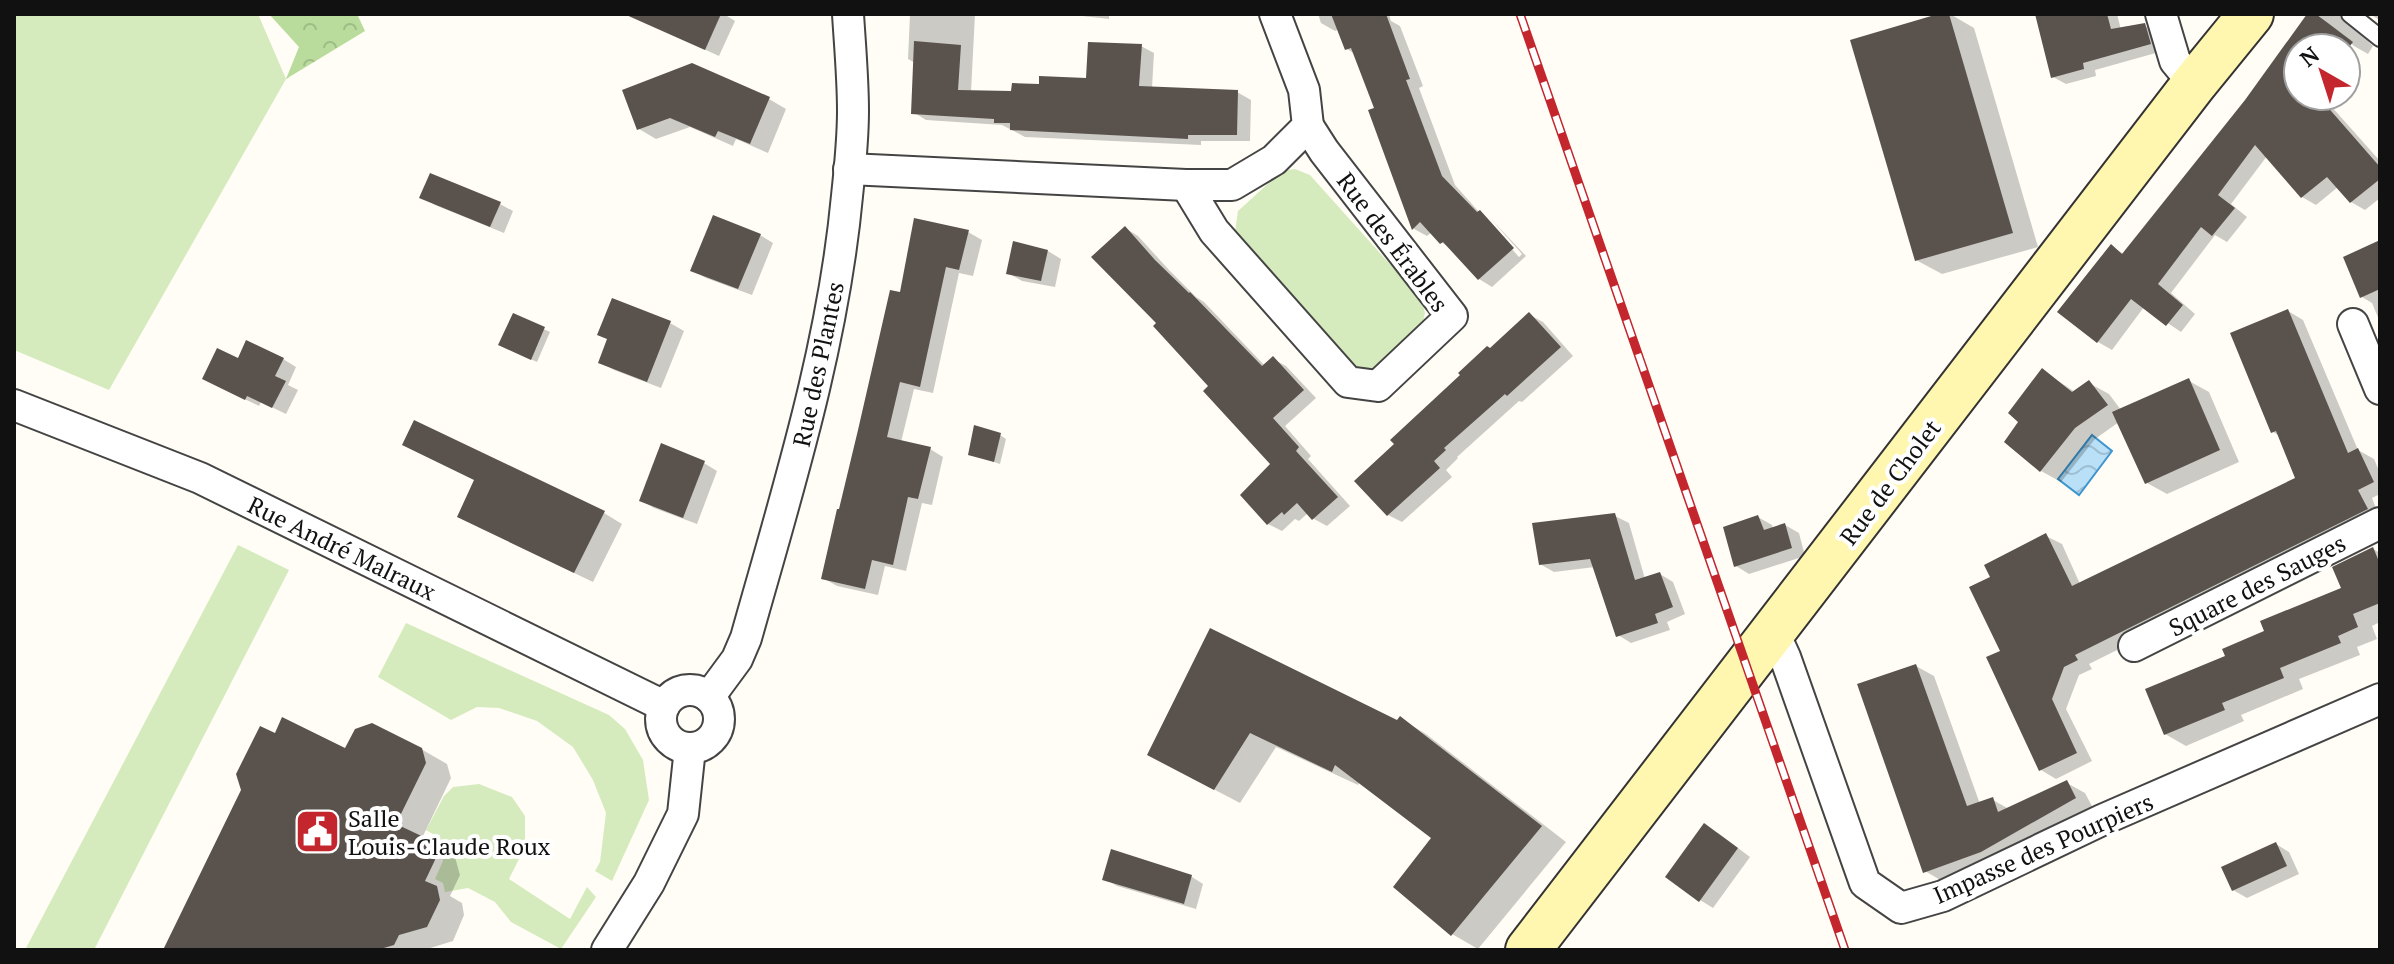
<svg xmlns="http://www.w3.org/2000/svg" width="2394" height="964" font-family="'PT Serif',serif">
	<defs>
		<pattern id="forest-crowns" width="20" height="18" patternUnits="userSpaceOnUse" patternTransform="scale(2)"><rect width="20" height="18" fill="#b9dc9c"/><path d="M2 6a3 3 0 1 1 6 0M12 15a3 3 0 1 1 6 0" fill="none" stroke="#9ebc85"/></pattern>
		<pattern id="water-waves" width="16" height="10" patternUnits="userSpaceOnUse" patternTransform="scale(2)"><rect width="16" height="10" fill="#b9e0f7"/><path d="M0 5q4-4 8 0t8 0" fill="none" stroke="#9ebfd3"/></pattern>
	</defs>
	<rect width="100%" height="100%" fill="#fffdf5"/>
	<g fill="#d5ebbd">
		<polygon points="14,14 258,14 286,79 109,390 14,350"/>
		<polygon points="1295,169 1310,175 1422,300 1425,313 1422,326 1380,367 1371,371 1352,368 1235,232 1238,211 1282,171"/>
		<polygon points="238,545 289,570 94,950 25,950"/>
		<polygon points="406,623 609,715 625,729 643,760 649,800 612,881 595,871 600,862 606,813 593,780 573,747 537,721 499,708 477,707 451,720 378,677"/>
		<polygon points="479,784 512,797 525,816 525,847 509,879 570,919 587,887 596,897 561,949 511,922 495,902 468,888 445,892 443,883 435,879 443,861 436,836 426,830 444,796 453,787"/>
	</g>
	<polygon fill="url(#forest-crowns)" points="269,14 357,14 365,31 286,79 299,47"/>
	<polygon fill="url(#water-waves)" stroke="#3f96cf" stroke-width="2" points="2092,435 2112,451 2079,495 2058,479"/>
	<g fill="#0003">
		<polygon points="653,14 724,14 735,21 719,56 668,33"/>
		<polygon points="910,14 975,14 971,92 1013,93 1042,86 1088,80 1141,46 1154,53 1152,88 1237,92 1251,100 1250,141 1201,141 1201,145 1025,137 1002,125 926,120 913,112 915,63 908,59"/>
		<polygon points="1064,14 1109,14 1109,19"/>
		<polygon points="1318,14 1389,14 1391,21 1400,26 1423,86 1419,88 1455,185 1519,257 1522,254 1490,218 1526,256 1492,287 1479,279 1452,249 1441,242 1432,232 1427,236 1414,229 1371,111 1376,109 1355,54 1347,49 1339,29 1335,31 1321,23"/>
		<polygon points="1945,14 1950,14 1974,28 2038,247 1942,274 1916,260"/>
		<polygon points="2037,14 2117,14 2121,30 2145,26 2158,33 2163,51 2095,70 2096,76 2066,84 2053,77"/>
		<polygon points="2317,14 2356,14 2353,28 2373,46 2368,54 2354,46"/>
		<polygon points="2370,14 2380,14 2380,20 2376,18"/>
		<polygon points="2307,17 2328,48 2298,48 2298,96 2337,96 2331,106 2380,161 2380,198 2365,210 2351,202 2338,187 2316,205 2302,197 2267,156 2231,204 2247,217 2227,242 2215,235 2171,293 2195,314 2181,332 2144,307 2112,350 2098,342 2111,247 2124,254 2246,101"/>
		<polygon points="625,91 769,99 786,109 768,153 736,139 733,146 690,127 656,139 639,129"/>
		<polygon points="422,197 500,204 513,211 504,233 435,205"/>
		<polygon points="1125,228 1138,236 1169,270 1196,297 1204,302 1265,366 1273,359 1286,366 1316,398 1285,426 1311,456 1308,459 1350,506 1327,526 1314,519 1308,513 1299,521 1295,519 1282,531 1268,524 1242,495 1273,464 1158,324"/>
		<polygon points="968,232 982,240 973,276 959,273 933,393 914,389 901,442 930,449 943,457 932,505 922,503 906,571 885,566 878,595 837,586 823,578 902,295"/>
		<polygon points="760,235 773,243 752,295 706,278 693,271"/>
		<polygon points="2380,243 2380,322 2372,303 2362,297"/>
		<polygon points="1048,251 1061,259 1055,287 1022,281 1008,273"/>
		<polygon points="613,300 670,323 684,331 661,388 614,370 600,362 609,340"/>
		<polygon points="2288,311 2303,320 2358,450 2374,459 2380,473 2380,494 2372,498 2380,519 2089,664 2092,669 2079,675 2066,709 2092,761 2056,779 2041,770 2002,652 1992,578 2046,536 2062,544 2080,584 2298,479 2280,436 2273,432"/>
		<polygon points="514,315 550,332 537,362 506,348"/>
		<polygon points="1530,315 1543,322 1573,356 1522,402 1519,401 1457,457 1458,458 1446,470 1452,477 1402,522 1388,515 1396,444 1463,375"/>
		<polygon points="283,359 296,367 288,385 298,390 286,414 261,402 259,406 217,386 238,360"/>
		<polygon points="2043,371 2075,392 2089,383 2109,394 2121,410 2189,381 2209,392 2239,462 2167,494 2147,483 2119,422 2095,439 2061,482 2041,471 2007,442 2021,422"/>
		<polygon points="1000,435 1006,439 1000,464 970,454"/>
		<polygon points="704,463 717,471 697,524 654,508 641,500"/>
		<polygon points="604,513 622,524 593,582 478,527"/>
		<polygon points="1615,516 1629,523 1645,579 1660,574 1673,582 1685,614 1667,622 1670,630 1631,643 1618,635 1595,567 1554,572 1540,564"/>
		<polygon points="1758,517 1772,525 1773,529 1785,525 1799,533 1805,556 1749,574 1736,566"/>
		<polygon points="2373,549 2380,553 2380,622 2372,626 2377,639 2357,647 2360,655 2299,679 2303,689 2241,715 2244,721 2186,746 2165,734 2228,657 2343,589"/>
		<polygon points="1210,631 1398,723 1401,719 1426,734 1566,842 1478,949 1452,934 1433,838 1360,781 1358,785 1276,747 1240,803 1175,769"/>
		<polygon points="1916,666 1934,676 1980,804 1993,800 2009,809 2067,783 2085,793 2093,808 1942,881 1925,871"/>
		<polygon points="276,736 346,751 421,749 447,764 451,778 422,838 455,857 460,875 450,896 462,903 464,915 453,941 424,950 165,950"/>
		<polygon points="1718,833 1750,857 1713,908 1700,900"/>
		<polygon points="2276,844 2289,852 2299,874 2247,898 2233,890"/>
		<polygon points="1113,852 1192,877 1203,884 1196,909 1117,886 1105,879"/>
	</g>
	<g fill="#5a524d">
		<polygon points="624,14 721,14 705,50"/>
		<polygon points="1331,14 1386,14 1410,79 1406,80 1442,176 1477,212 1480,210 1514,248 1478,280 1443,242 1440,244 1420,222 1412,230 1368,110 1374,108 1351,48 1345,50"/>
		<polygon points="1938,14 1949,14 2013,233 1915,261 1850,40"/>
		<polygon points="2035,14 2107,14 2111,29 2145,23 2151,44 2083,63 2084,69 2051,78"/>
		<polygon points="2307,14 2316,14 2353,42 2346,51 2346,48 2298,48 2298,96 2318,96 2380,167 2380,179 2350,203 2327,177 2301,198 2255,145 2218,195 2235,208 2212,236 2201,227 2158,284 2183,305 2166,326 2131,299 2097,343 2057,312 2111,244 2122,254 2245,100"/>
		<polygon points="914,41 961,45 958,90 1011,91 1012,83 1039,84 1039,76 1086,78 1088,42 1142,44 1139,86 1238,90 1237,135 1188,135 1188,139 1010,130 1010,123 994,123 994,119 911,114"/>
		<polygon points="692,63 770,97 750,144 718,131 715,137 670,118 637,130 622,90"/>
		<polygon points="430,173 501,202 490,227 419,198"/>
		<polygon points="713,215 761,234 738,289 690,271"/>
		<polygon points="914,218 969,230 959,270 946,267 920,387 900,382 887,437 931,447 918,499 908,497 893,565 872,560 865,589 821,579 837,509 839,509 858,430 890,290 900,292"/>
		<polygon points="1125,226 1155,260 1189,293 1190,292 1262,366 1273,356 1304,390 1273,418 1299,447 1296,451 1338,497 1312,520 1297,503 1284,515 1282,512 1267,525 1240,495 1270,464 1203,391 1208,386 1153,326 1156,323 1091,257"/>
		<polygon points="2380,240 2380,289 2360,298 2343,257"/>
		<polygon points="1013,241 1048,250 1041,281 1006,274"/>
		<polygon points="612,298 671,321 647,382 598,363 607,339 597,335"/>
		<polygon points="2288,309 2348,453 2358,448 2374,482 2358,490 2368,509 2075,655 2078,660 2064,667 2052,699 2077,753 2039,771 1986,657 2000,651 1969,587 1990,577 1984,565 2046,533 2072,586 2295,478 2276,431 2271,433 2230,333"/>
		<polygon points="1529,312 1561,347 1507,396 1505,394 1444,448 1446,450 1434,461 1440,468 1387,516 1354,481 1394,444 1390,440 1460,375 1458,373 1487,346 1490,348"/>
		<polygon points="513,313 545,327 531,360 498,345"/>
		<polygon points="246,340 284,358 275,376 286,381 272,408 247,396 245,400 202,379 217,348 238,358"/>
		<polygon points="2042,368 2072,392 2089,380 2108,405 2075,428 2040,472 2004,442 2018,422 2008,413"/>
		<polygon points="2189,378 2220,450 2145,484 2112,412"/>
		<polygon points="414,420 605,511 574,573 457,517 474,480 402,445"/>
		<polygon points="974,425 1001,433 994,462 968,455"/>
		<polygon points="661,443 705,461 683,518 639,501"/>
		<polygon points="1615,513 1635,580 1660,572 1673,607 1655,614 1658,623 1616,637 1590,559 1539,565 1532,523"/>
		<polygon points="1758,515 1764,530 1785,523 1792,548 1734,567 1723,527"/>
		<polygon points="2373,547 2380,564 2380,603 2353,614 2358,627 2338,636 2341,643 2280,668 2284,678 2222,703 2225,710 2164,735 2145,689 2225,656 2222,649 2264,631 2260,621 2341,588 2332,567"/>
		<polygon points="1210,628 1397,720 1400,716 1542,826 1451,936 1393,887 1431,838 1335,765 1332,772 1250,733 1214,790 1147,755"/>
		<polygon points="1916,664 1967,806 1993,797 1998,812 2067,780 2076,798 1981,852 1923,873 1857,684"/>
		<polygon points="282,717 345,748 355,729 372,723 422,748 426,763 396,824 430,840 435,860 425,881 437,886 440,900 427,927 399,935 394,945 377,950 163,950 241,790 236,774 260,726 275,733"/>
		<polygon points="1704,823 1738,848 1699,902 1665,877"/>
		<polygon points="2276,842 2287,866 2232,891 2221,867"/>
		<polygon points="1111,849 1192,875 1184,904 1102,880"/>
	</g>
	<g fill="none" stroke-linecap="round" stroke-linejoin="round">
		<defs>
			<polyline id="service" points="2350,14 2380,38"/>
			<g id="minor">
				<polyline points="2161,14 2175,61 2194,84"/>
				<polyline points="849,169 1186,185 1232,185 1274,160 1308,126 1304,90 1275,14"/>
				<polyline points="1186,185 1214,231 1348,382 1378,386 1452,316 1324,151 1308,126"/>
				<polyline points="2353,324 2380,389"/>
				<polyline points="14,405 200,478 664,706"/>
				<polyline points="1774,633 1785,657 1865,883 1901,908 1943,896 2102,820 2380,699"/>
				<polyline points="2134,646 2380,523"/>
				<circle cx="690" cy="719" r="29"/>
				<path d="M709 697 737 659 746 638C787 492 833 347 847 196 850 168 853 139 853 111 853 79 850 46 848 14"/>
				<polyline points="607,950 649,883 683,814 690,748"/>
			</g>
			<polyline id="secondary" points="1528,950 2194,84 2251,14"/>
		</defs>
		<use href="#service" stroke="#444" stroke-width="20"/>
		<use href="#minor" stroke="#444" stroke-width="34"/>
		<use href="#secondary" stroke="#333" stroke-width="48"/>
		<use href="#service" stroke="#fff" stroke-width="16"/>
		<use href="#minor" stroke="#fff" stroke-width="30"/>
		<use href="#secondary" stroke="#fff6b0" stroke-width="44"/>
		<defs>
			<polyline id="rail" points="1520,14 1845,950"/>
		</defs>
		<use href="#rail" stroke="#c4262e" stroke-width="9"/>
		<use href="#rail" stroke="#fff" stroke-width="6" stroke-dasharray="18" stroke-linecap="butt"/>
	</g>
	<defs>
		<symbol id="civic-square" viewBox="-11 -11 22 22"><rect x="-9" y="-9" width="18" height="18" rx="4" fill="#c4262e" stroke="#fff"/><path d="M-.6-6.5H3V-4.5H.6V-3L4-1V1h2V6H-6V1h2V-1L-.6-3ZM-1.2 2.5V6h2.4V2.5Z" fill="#fff"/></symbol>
	</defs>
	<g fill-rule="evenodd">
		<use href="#civic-square" x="292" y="806" width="51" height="51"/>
	</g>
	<g text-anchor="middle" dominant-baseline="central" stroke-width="8" stroke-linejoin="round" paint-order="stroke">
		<g font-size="24" fill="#111" stroke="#fff">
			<text transform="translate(1393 242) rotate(53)">Rue des Érables</text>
			<text transform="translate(818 364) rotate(-78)">Rue des Plantes</text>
			<text transform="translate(1890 482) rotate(-53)">Rue de Cholet</text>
			<text transform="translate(342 548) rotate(26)">Rue André Malraux</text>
			<text transform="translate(2257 585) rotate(-27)">Square des Sauges</text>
			<text transform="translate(2043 848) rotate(-24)">Impasse des Pourpiers</text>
		</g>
		<g font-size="24" fill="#111" stroke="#fff" text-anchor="start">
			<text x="348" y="818">Salle<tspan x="348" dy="28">Louis-Claude Roux</tspan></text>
		</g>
	</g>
	<rect width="2394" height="964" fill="none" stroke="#111111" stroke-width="32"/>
	<g transform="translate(2322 72) rotate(321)"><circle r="38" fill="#ffffff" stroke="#a0a0a0" stroke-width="2"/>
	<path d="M0-6L14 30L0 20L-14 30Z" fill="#c4262e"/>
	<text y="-12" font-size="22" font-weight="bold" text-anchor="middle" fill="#111111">N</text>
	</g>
</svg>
